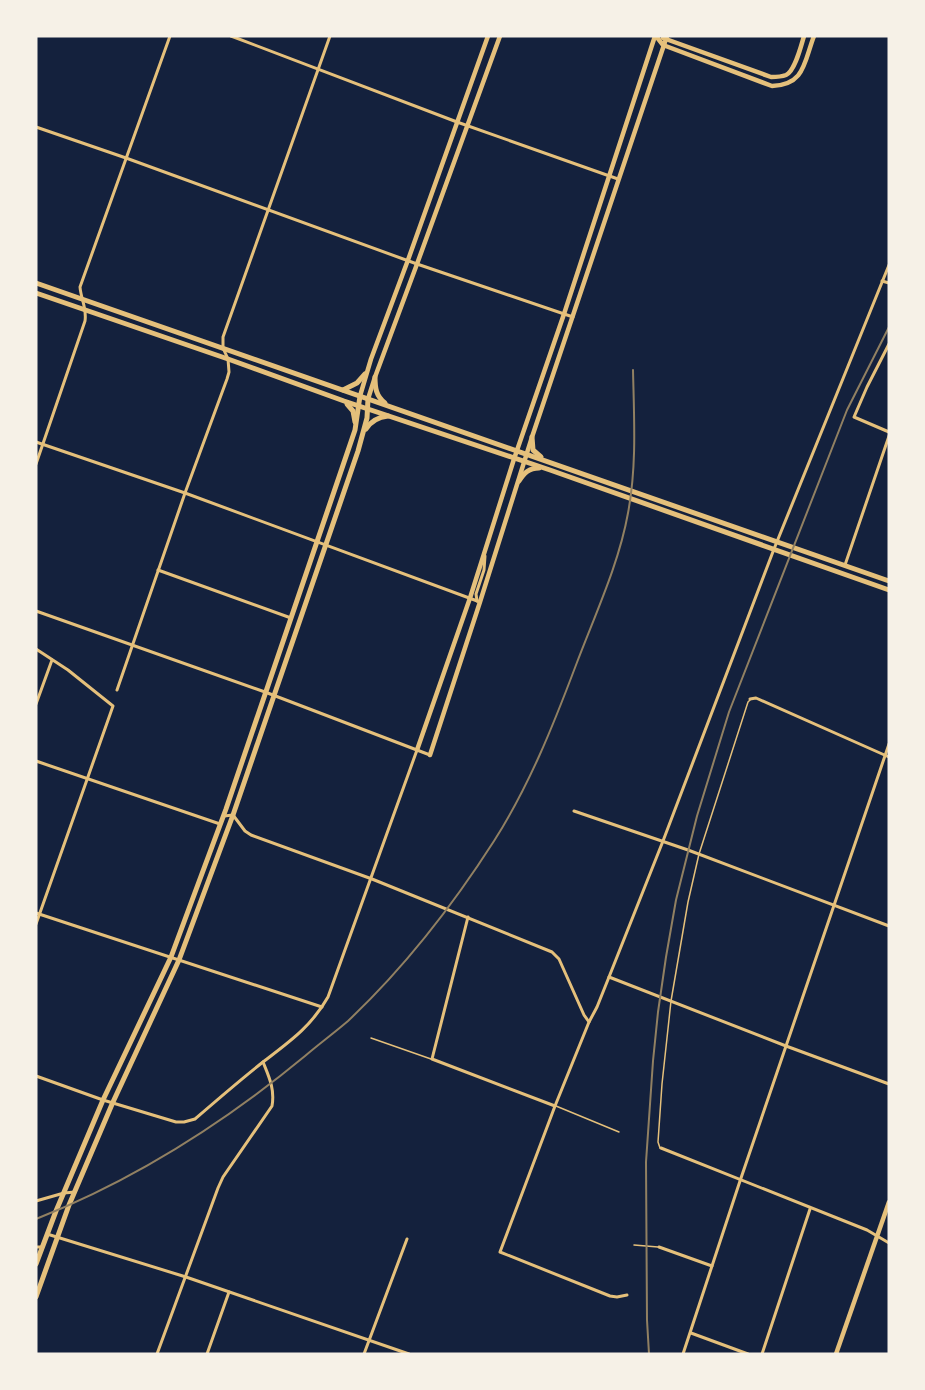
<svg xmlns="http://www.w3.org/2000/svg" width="925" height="1390" font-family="Lato,sans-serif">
	<rect width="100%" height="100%" fill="#14213d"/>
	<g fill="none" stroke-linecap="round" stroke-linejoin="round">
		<g stroke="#e5c07b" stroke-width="1.5">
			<polyline points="371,1038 431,1059"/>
			<polyline points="556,1106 619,1132"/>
			<polyline points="660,1148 658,1142 662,1084 671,1001 688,902 699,854 748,702 750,700"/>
			<polyline points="634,1245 658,1247"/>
		</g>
		<g stroke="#e5c07b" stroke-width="3">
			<polyline points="231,36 457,122 618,179"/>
			<polyline points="36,127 126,158 417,264 573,317"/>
			<polyline points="882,281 889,283"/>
			<polyline points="889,344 867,387 854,417 889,432"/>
			<polyline points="36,442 185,493 480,602"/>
			<path d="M36 464 85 321C87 309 81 299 80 287L170 36"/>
			<polyline points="845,565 889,436"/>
			<polyline points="158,570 291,618"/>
			<polyline points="477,601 476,594 484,570 485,556"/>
			<polyline points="36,611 265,692 430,755"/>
			<polyline points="36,649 68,670 113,706 36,924"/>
			<polyline points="117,690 185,493 227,379 229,372 228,359 223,348 223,337 330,36"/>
			<polyline points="750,699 756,698 889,757"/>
			<polyline points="36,704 52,660"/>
			<polyline points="36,761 220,824"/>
			<polyline points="574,811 688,850 889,926"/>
			<polyline points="224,816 233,815 245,831 251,835 372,879 552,952 559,959 584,1015 589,1022"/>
			<polyline points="36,913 322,1007"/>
			<polyline points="468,917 432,1059 555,1106"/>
			<polyline points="609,977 786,1046 889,1084"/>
			<path d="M36 1076 103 1100 176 1122H184L195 1119C217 1100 240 1080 263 1062 289 1042 311 1027 328 997L417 750"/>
			<polyline points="661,1148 867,1230 889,1243"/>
			<polyline points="36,1201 64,1193 75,1192"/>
			<polyline points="47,1234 186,1277 409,1354"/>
			<polyline points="36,1247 42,1247"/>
			<polyline points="659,1247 712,1266"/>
			<polyline points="627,1295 617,1297 610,1296 500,1252 555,1106 589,1022 597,1007 609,977 663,841 774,549 889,265"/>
			<polyline points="691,1333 748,1354"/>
			<path d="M157 1354 218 1188 223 1177 272 1106C275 1089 269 1077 263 1062"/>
			<polyline points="207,1354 229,1292"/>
			<polyline points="364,1354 407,1239"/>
			<polyline points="683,1354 740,1181 889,744"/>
			<polyline points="762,1354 810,1209"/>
		</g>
		<g stroke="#e5c07b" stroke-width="4.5">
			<path d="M656 36 663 45 772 86C805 85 804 62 814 36"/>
			<path d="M663 38 771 77C776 77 781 77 786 75 795 71 801 46 804 36"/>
			<polyline points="360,396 371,359 408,260 488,36"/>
			<polyline points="368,399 375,377 417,264 500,36"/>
			<polyline points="417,750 470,598 514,459 564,314 655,36"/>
			<polyline points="430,755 480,602 532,437 667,36"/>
			<polyline points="836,1354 889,1202"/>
		</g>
		<g stroke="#e5c07b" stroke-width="5">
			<polyline points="36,283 889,581"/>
			<polyline points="36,293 228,359 344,401 550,470 889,590"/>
			<path d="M375 377C375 388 376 396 385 403"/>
			<polyline points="343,390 357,383 365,374"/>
			<polyline points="347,404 353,411 355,422"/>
			<path d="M366 429C371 421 379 417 388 416"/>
			<polyline points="532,437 533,450 541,457"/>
			<path d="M519 481C524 473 529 468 539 468"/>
			<polyline points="36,1264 56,1211 103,1100 171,957 226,809 355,430 360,396"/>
			<polyline points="36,1297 69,1205 113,1102 179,960 233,815 358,451 367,418 368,399"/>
		</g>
		<g stroke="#918062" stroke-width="2">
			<path d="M36 1219C134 1180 224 1123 305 1056 319 1044 334 1033 348 1021 404 968 453 905 494 841 529 786 553 726 576 665 594 617 619 564 628 513 637 466 634 417 633 370"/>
			<polyline points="649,1354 647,1320 646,1162 653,1061 658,1012 666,957 676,900 697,816 729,712 847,410 889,327"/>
		</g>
	</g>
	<rect width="925" height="1390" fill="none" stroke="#f6f1e7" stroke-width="75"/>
</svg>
